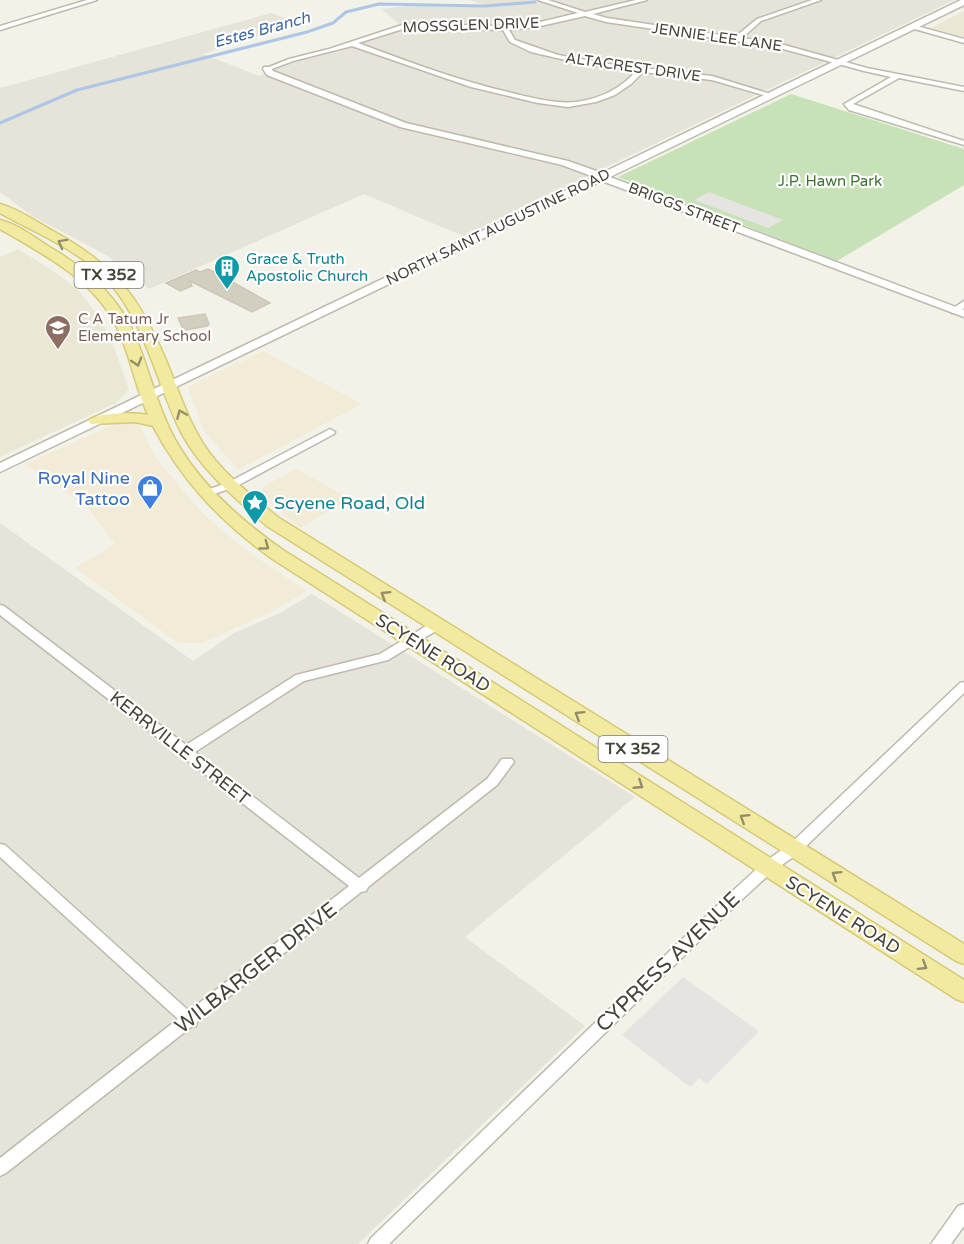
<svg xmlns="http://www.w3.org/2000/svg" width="964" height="1244" font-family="'Varela Round',sans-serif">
	<rect width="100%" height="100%" fill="#f3f2e9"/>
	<g fill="#e6e4d8">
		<polygon points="469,0 954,0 463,236 364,194 149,289 106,255 32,216 0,192 0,88 271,13 299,23 203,54 259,76 298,60 336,52 403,28 382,9 416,5 492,7"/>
		<polygon points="0,523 193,661 234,633 280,613 312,594 635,797 465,937 585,1026 358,1244 0,1244"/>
	</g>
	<g fill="#f2ebd7">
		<polygon points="263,351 362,404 238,470 204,431 188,387"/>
		<polygon points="122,421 140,426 155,457 203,514 243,548 307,591 273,611 203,643 178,643 75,568 115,544 87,507 25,464"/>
		<polygon points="297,468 297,469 350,499 300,528 261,495 263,487"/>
	</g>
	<g fill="#eae8d5">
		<polygon points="964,11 964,37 931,28"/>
		<polygon points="18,249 61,276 79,291 95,312 111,338 129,390 116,403 0,457 0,257"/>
	</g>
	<polygon fill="#c7e2b7" points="791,94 964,149 964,185 837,261 618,177"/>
	<g fill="#e5e4e0">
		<polygon points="709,192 783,220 768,228 694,200"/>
		<polygon points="683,977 759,1031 707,1084 699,1078 690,1087 622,1035"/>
	</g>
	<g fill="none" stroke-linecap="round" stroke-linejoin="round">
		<polyline stroke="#adc6e8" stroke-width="3" points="0,123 77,90 307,32 333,23 346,12 379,4 485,6 535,2"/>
	</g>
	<g fill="#d3cfc0" stroke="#cdc8b4" stroke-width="1.5">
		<polygon points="208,269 218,274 270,303 252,312 190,281 192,286 180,291 166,283 196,270 200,272"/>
		<polygon points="205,314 209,324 207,326 186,330 183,329 178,318"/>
	</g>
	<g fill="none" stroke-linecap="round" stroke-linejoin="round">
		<defs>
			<g id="minor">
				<polygon points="87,0 97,0 0,30 0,26"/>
				<path d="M538 0H548L585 12 636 0H647L593 14 607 18 735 37 757 19 812 0H821L761 21 742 38 777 43 867 68 964 87V91L899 78 853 104 964 141V145L849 110 844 104 891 77 864 71 776 47 606 22 585 16 536 27 509 30 515 40 558 55 609 64 712 76 774 95 770 97 712 80 643 72 631 84 615 95 596 102 568 107 538 103 471 87 352 46 293 61 269 70 264 69 289 59 329 49 405 24 505 26 536 23 578 13ZM406 28 503 30 510 42 531 52 583 64 636 71C621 89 599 99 576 102 554 104 533 98 512 93 459 81 409 62 358 43Z"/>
				<polygon points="913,25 964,39 964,43 911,28 911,26"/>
				<polygon points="964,301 964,308 958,313 952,313 952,309"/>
				<polygon points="330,429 335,432 334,434 235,487 205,497 200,494 201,492 227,483"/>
				<polygon points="0,605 4,606 186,745 296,675 380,654 431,623 439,623 441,626 439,629 388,660 304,681 195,752 359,878 487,779 502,759 512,759 514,762 497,785 368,887 366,891 361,892 197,1022 196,1026 191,1027 6,1173 0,1176 0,1158 178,1019 0,857 0,844 5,845 189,1011 349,886 0,615"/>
				<polygon points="964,682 964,693 799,853 773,871 736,905 389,1244 368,1244 371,1238 726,897 763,863 789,845 960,683"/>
				<polygon points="964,1204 964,1226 951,1244 931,1244 958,1206"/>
			</g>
			<polygon id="tertiary" points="961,0 964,0 964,5 610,177 964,310 964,317 602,181 0,472 0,463 594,177 562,165 400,127 267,75 263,69 264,67 270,67 273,71 406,123 568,161 602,173"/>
			<g id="primary">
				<path d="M0 204C18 209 37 222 53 231 119 267 142 301 170 370 180 395 189 422 204 445 223 474 252 496 279 518L964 944V964L956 961 267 526C235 498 201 470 181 432 156 382 146 324 108 281 79 250 36 233 0 213Z"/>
				<path d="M0 220C17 224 34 237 48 246 84 267 117 295 134 333 150 371 158 412 180 448 206 490 243 522 283 550L964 980V1002L956 999 271 558C221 522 182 481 153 426L135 422 91 424 88 421C97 412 135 412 148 415 136 388 131 359 119 332 98 282 45 255 0 229Z"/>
			</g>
		</defs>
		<use href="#minor" stroke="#bdbaad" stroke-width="3"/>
		<use href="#tertiary" stroke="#bdbaad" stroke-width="3"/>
		<use href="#primary" stroke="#d6ca74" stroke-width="3"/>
		<use href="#minor" fill="#fff" fill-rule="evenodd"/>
		<use href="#tertiary" fill="#fff" fill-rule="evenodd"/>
		<use href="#primary" fill="#f3eaa2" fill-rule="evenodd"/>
	</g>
	<defs><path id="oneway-chevron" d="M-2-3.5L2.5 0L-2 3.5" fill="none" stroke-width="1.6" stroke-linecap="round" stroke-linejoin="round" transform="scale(1.5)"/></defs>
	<g stroke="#948e68">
		<use href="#oneway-chevron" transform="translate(62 243) rotate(-151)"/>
		<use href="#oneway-chevron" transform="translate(137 362) rotate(73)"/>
		<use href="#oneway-chevron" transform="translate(181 414) rotate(-113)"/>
		<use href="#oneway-chevron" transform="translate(265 546) rotate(36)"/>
		<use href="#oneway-chevron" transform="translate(385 595) rotate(-148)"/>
		<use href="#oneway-chevron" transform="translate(579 715) rotate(-148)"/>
		<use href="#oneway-chevron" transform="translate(639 785) rotate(33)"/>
		<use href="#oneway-chevron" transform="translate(744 818) rotate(-148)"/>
		<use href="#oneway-chevron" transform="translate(836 875) rotate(-148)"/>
		<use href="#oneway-chevron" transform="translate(923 966) rotate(32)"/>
	</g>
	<defs>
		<symbol id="building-pin" viewBox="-11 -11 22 30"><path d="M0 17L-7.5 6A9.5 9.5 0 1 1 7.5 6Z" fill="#0f9aa8" stroke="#fff"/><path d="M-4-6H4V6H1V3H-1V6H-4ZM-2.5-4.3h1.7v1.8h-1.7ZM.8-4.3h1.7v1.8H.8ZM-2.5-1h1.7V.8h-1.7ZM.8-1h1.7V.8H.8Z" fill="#fff"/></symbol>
		<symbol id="school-pin" viewBox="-11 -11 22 30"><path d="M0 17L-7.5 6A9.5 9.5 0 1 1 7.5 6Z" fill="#8d6e63" stroke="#fff"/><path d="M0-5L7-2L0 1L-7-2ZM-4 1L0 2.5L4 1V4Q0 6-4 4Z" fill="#fff"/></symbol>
		<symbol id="shop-pin" viewBox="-11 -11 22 30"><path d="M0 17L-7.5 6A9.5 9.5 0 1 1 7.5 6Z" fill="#3f7fe0" stroke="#fff"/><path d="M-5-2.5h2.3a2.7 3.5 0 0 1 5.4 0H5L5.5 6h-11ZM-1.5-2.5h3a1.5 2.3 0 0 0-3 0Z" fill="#fff"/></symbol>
		<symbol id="sight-pin" viewBox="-11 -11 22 30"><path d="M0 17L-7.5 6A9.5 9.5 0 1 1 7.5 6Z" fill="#0f9aa8" stroke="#fff"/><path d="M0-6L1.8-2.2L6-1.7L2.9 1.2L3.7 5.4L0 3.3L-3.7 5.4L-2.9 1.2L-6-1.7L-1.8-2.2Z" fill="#fff"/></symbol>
	</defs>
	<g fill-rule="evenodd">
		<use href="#building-pin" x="212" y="253" width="30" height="40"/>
		<use href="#school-pin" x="43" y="313" width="30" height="40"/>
		<use href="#shop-pin" x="135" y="473" width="30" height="40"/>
		<use href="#sight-pin" x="240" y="488" width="30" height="40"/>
	</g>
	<g text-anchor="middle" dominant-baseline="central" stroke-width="4.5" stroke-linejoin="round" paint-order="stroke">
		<g font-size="15" fill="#464338" stroke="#fff">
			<text transform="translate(471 25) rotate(-2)">MOSSGLEN DRIVE</text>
			<text transform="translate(717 37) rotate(8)">JENNIE LEE LANE</text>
			<text transform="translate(633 67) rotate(8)">ALTACREST DRIVE</text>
			<text transform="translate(684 208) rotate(21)">BRIGGS STREET</text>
			<text transform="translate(498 227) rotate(-26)">NORTH SAINT AUGUSTINE ROAD</text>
		</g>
		<g font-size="15" fill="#3f7132" stroke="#fff">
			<text x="830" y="181">J.P. Hawn Park</text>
		</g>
		<g font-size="15" fill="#0d838f" stroke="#fff" text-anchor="start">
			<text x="246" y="259">Grace &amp; Truth<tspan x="246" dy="17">Apostolic Church</tspan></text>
		</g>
		<g font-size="15" fill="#785e54" stroke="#fff" text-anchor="start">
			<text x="78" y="319">C A Tatum Jr<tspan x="78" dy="17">Elementary School</tspan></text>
		</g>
		<g font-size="16" font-style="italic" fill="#3d68a6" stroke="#fff">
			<text transform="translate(262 30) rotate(-15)">Estes Branch</text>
		</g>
		<g fill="#fff" stroke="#7e7b74" stroke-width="1.5">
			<rect x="74.5" y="262" width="69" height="26" rx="4.5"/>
			<rect x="598.5" y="736" width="69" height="26" rx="4.5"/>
		</g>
		<g font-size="16" font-weight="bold" fill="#464338">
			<text x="109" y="275">TX 352</text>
			<text x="633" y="749">TX 352</text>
		</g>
		<g font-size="18" fill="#366cbe" stroke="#fff" text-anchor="end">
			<text x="130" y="478">Royal Nine<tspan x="130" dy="21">Tattoo</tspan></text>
		</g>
		<g font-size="18" fill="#0d838f" stroke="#fff" text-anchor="start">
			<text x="274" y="503">Scyene Road, Old</text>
		</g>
		<g font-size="18" fill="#464338" stroke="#fff">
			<text transform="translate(433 653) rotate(32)">SCYENE ROAD</text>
			<text transform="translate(180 748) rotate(38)">KERRVILLE STREET</text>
			<text transform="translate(843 915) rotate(32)">SCYENE ROAD</text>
		</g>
		<g font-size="21" fill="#464338" stroke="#fff">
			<text transform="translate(668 962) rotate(-44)">CYPRESS AVENUE</text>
			<text transform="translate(256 968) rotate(-38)">WILBARGER DRIVE</text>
		</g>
	</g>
</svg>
